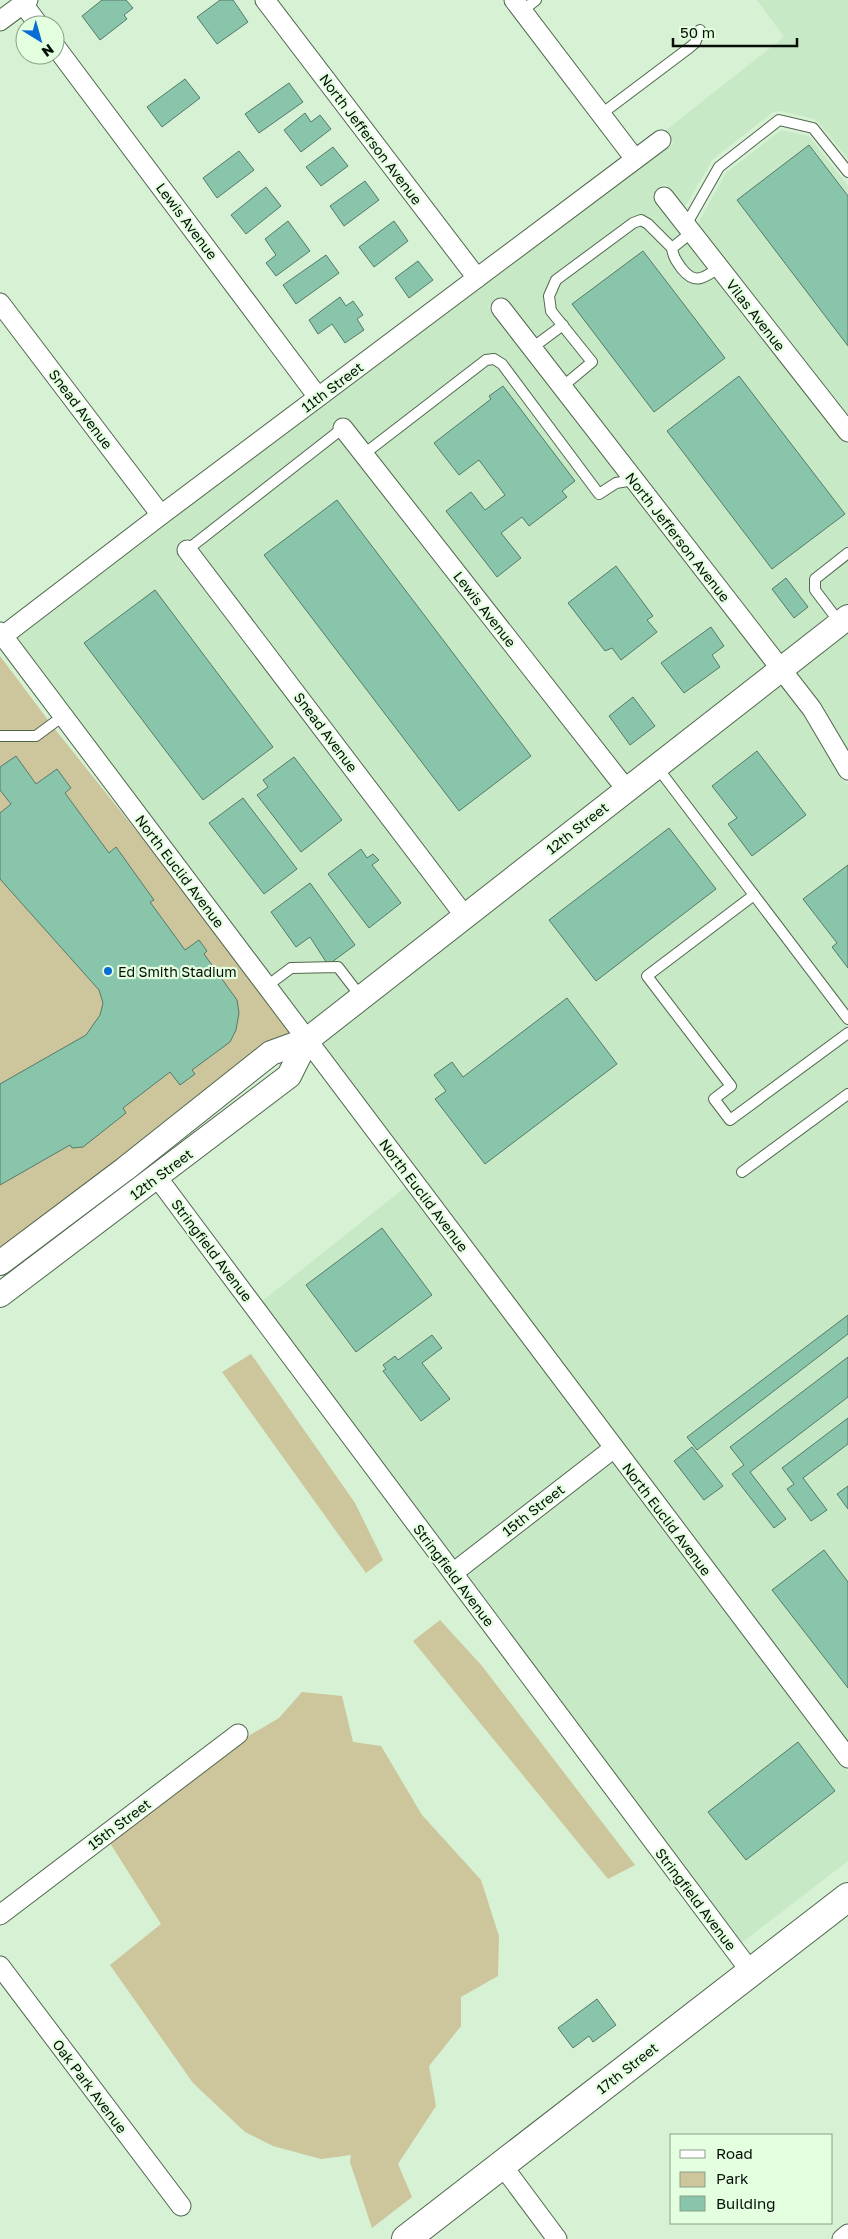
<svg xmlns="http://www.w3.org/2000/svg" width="848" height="2239" font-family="'Golos Text',sans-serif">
	<rect width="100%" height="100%" fill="#d6f1d3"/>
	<g fill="#c8e9c5">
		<polygon points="757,0 848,0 848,159 819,123 814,119 780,111 773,112 713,159 684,208 665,184 652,195 675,225 674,227 680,231 848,446 848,605 782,656 501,296 488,307 768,667 627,776 344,415 331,426 613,787 465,903 188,537 175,547 451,913 308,1027 16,639 167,523 674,143 665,131 784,37"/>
		<polygon points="781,130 809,136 848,186 848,418 697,225 726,173"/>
		<polygon points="848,629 848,752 793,672"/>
		<polygon points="780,682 805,714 848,786 848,1744 320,1042"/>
		<polygon points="407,1186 601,1446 454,1560 261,1302"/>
		<polygon points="613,1461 848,1772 848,1861 740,1944 465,1575"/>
	</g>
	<g fill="#cdc59b">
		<polygon points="0,656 54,728 182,888 293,1035 0,1251"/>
		<polygon points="251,1354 355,1503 383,1560 366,1573 222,1372"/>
		<polygon points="440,1620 482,1666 635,1865 608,1879 413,1641"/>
		<polygon points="302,1692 342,1696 353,1742 381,1746 422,1815 481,1880 499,1936 498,1976 461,1997 461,2026 429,2066 436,2106 398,2164 412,2197 372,2228 350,2162 351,2155 321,2159 273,2146 245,2132 193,2083 110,1965 161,1924 110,1843 250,1735 279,1718"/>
	</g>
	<g fill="#88c5aa" stroke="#557a6a">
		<polygon points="102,0 126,0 133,8 124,15 127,19 100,40 82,16"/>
		<polygon points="220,0 233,0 248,22 217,44 197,17"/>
		<polygon points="185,79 200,98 162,127 147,107"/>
		<polygon points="289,83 303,102 259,133 245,114"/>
		<polygon points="305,113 311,122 320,115 331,129 301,152 284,130"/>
		<polygon points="809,145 848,196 848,346 737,200"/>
		<polygon points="333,147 348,166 321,186 306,167"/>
		<polygon points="239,151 254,170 217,198 203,178"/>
		<polygon points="365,181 379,200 344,226 330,206"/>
		<polygon points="266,187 281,206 246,234 231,215"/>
		<polygon points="288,221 310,251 276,276 266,263 276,255 265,239"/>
		<polygon points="394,221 408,241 374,267 359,247"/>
		<polygon points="643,251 725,358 654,412 572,304"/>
		<polygon points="326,255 339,273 296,304 283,285"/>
		<polygon points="418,261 433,280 409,298 395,278"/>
		<polygon points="340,297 346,306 353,301 363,315 357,319 364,330 345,343 332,324 318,334 309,320"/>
		<polygon points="739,376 845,514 772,569 667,431"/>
		<polygon points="503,386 575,481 562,491 567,497 529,526 522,517 501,533 521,558 497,577 446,511 471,492 485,510 505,495 479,460 459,475 434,443 491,399 489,396"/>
		<polygon points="337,500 531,756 459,811 264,555"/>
		<polygon points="616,566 653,616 647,620 657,632 621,660 612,648 605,651 568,603"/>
		<polygon points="786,578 808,607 794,618 772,589"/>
		<polygon points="155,590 273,747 203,800 84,643"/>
		<polygon points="711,627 724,646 712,655 720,667 684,693 661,663"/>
		<polygon points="633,697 655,726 630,745 609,716"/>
		<polygon points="757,751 806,815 752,856 728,824 737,818 712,786"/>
		<polygon points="16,756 36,784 57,769 71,788 65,793 109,853 116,847 154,900 150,902 185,950 199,940 207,951 204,954 237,1000 239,1013 236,1030 230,1042 192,1070 195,1074 180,1085 170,1072 123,1108 126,1113 83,1147 72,1148 70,1145 0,1185 0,1084 86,1035 100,1015 103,1003 99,990 0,879 0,813 11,804 0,790 0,767"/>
		<polygon points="294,757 342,820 301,852 257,795 268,787 263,780"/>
		<polygon points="243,798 297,869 264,894 209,823"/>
		<polygon points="669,828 716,889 596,981 549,920"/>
		<polygon points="361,849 367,858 373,854 379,860 372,865 401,903 369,928 328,874"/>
		<polygon points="848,865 848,968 832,947 837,943 803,899"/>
		<polygon points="310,883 355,945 328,965 310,937 296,947 271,912"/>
		<polygon points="567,998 617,1064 485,1164 435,1099 446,1091 434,1075 452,1062 463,1077"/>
		<polygon points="382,1228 432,1295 356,1352 306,1285"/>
		<polygon points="848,1315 848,1334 697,1450 687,1437"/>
		<polygon points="432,1335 442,1348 422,1363 450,1399 421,1421 383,1371 386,1369 383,1365 395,1356 398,1360"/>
		<polygon points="848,1357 848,1397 750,1472 786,1519 774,1528 732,1474 744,1465 730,1447"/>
		<polygon points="848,1418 848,1444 803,1478 827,1510 811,1521 787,1489 794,1484 782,1468"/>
		<polygon points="692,1447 723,1486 704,1500 674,1461"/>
		<polygon points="848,1486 848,1509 837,1494"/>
		<polygon points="824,1550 848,1582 848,1688 772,1590"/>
		<polygon points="798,1742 835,1791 746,1860 708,1812"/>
		<polygon points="597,1999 616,2025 593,2042 589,2036 573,2048 558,2028"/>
	</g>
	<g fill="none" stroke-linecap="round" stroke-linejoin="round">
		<defs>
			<g id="service">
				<polyline points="522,11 536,0"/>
				<polyline points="600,115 689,48 695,43 700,30"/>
				<polyline points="686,225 719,167 779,120 813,128 848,172"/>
				<path d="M692 232 672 248C673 257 677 262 682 269 696 286 704 277 719 268"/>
				<polyline points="532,348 563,325"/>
				<polyline points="562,387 592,362 551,311 549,296 556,280 633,223 641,220 648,224 672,248"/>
				<polyline points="364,454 486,360 494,359 502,364 599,494 616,483 633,480"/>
				<polyline points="187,550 343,428"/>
				<polyline points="840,623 815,590 815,579 848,553"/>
				<polyline points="0,736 36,736 63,716"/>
				<polyline points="657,767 848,1019"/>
				<polyline points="754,895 647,976 731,1086 714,1099 730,1120 848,1033"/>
				<polyline points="267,986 291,968 338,967 361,997"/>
				<polyline points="742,1172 848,1094"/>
			</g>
			<g id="minor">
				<polyline points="265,0 477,278"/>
				<polyline points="514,0 635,159"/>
				<polyline points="23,4 39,25"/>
				<polyline points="0,21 28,0"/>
				<polyline points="55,46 318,397"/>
				<polyline points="664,197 848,432"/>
				<polyline points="0,303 161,515"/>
				<polyline points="501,308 812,709 848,770"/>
				<polyline points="343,428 626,789"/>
				<polyline points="187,550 464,915"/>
				<polyline points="0,632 848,1758"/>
				<polyline points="3,636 161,515 661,140"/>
				<polyline points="157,1177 751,1972"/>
				<polyline points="453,1573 614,1448"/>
				<polyline points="0,1915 238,1734"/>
				<polyline points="0,1966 181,2206"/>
				<polyline points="502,2165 557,2239"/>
				<polyline points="842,2239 848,2234"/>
			</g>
			<g id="tertiary">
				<polyline points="0,1263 125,1169 271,1053 307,1040 848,617"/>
				<polyline points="0,1295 289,1076 307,1040"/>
			</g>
			<polyline id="secondary" points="406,2239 848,1897"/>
		</defs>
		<use href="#service" stroke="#50684e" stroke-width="12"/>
		<use href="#minor" stroke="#50684e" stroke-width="21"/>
		<use href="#tertiary" stroke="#50684e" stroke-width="26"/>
		<use href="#secondary" stroke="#50684e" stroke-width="30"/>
		<use href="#service" stroke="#fff" stroke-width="10"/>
		<use href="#minor" stroke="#fff" stroke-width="19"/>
		<use href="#tertiary" stroke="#fff" stroke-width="24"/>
		<use href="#secondary" stroke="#fff" stroke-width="28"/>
	</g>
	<circle fill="#076cd4" stroke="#e3ffe0" stroke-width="2" cx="108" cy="971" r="5"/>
	<g text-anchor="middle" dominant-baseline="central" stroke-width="4.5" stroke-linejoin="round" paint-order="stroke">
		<g font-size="14" fill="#060f06" stroke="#e3ffe0">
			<text transform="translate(371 139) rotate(53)">North Jefferson Avenue</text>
			<text transform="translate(187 221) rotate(53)">Lewis Avenue</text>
			<text transform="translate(756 315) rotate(52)">Vilas Avenue</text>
			<text transform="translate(332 387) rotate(-37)">11th Street</text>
			<text transform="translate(81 409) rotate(53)">Snead Avenue</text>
			<text transform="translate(678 537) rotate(52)">North Jefferson Avenue</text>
			<text transform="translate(485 609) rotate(52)">Lewis Avenue</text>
			<text transform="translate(326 732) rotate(53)">Snead Avenue</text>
			<text transform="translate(577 828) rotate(-38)">12th Street</text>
			<text transform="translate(180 871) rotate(53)">North Euclid Avenue</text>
			<text transform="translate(161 1174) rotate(-37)">12th Street</text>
			<text transform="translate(424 1195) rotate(53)">North Euclid Avenue</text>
			<text transform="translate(212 1250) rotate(53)">Stringfield Avenue</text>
			<text transform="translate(533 1510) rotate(-38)">15th Street</text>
			<text transform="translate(667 1519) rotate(53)">North Euclid Avenue</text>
			<text transform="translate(454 1575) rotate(53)">Stringfield Avenue</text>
			<text transform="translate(119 1824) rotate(-37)">15th Street</text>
			<text transform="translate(696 1899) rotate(53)">Stringfield Avenue</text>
			<text transform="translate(627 2068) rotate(-38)">17th Street</text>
			<text transform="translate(90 2086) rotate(53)">Oak Park Avenue</text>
		</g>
		<g font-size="14" fill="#060f06" stroke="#e3ffe0" text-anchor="start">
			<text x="118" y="971">Ed Smith Stadium</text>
		</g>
	</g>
	<rect x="670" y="2134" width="162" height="90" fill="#e3ffe0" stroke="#8b9f89"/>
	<rect x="680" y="2150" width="25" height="8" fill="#ffffff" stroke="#8b9f89"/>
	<text x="716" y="2159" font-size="15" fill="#060f06">Road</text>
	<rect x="680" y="2172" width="25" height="15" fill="#cdc59b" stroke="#8b9f89"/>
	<text x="716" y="2184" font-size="15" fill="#060f06">Park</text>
	<rect x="680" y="2196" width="25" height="15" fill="#88c5aa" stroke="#8b9f89"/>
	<text x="716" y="2209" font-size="15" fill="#060f06">Building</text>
	<g transform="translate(40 40) rotate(143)"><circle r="24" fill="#e3ffe0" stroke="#8b9f89"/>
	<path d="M0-4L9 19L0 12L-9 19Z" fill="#076cd4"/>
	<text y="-8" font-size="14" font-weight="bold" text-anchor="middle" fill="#060f06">N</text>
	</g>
	<path d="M673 38v8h124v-8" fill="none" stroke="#060f06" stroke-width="2.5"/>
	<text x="680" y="38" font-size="15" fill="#060f06" stroke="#e3ffe0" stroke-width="4" paint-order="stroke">50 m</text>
</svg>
